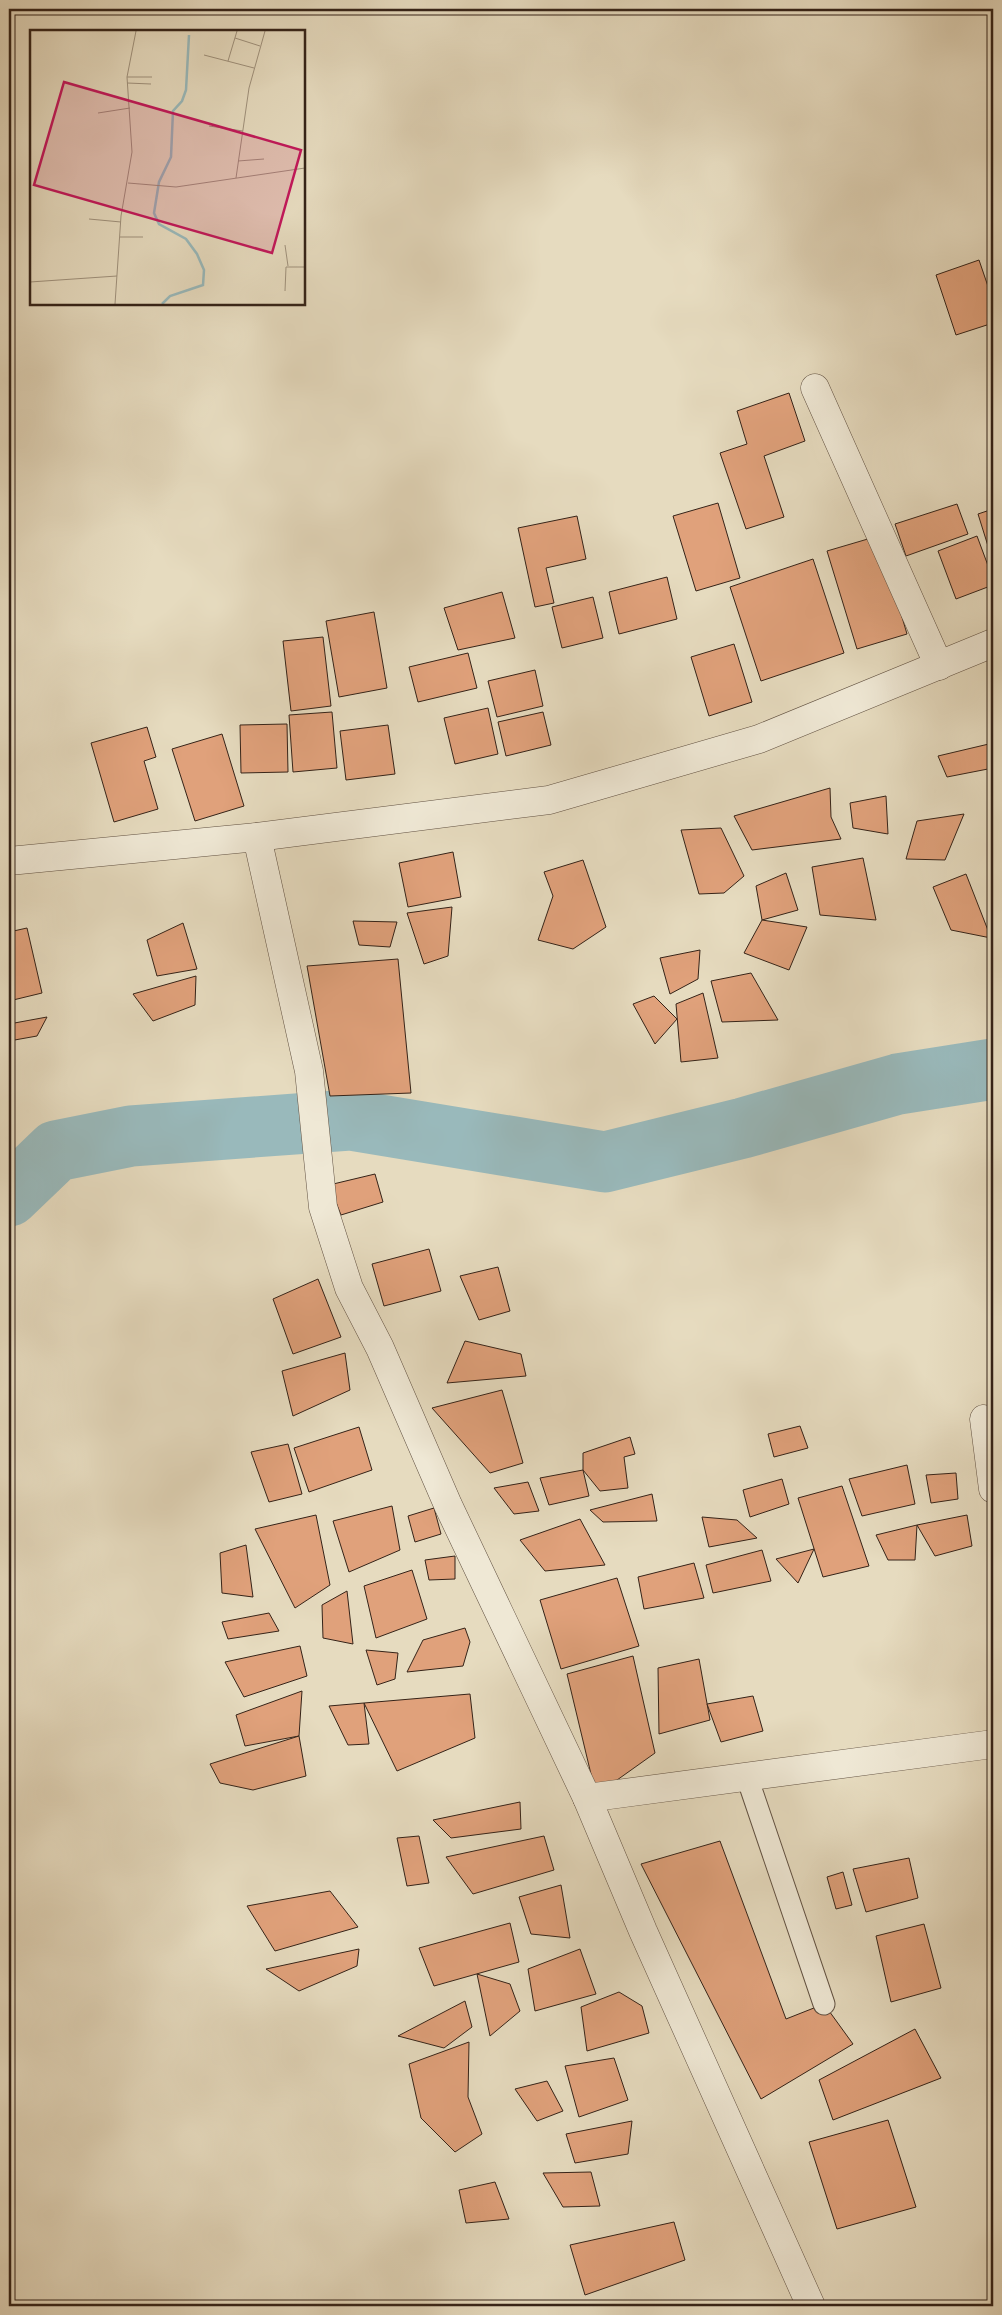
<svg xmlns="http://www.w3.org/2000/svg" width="1002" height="2315" font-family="'Gentium Book Plus',serif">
	<rect width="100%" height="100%" fill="#e6dbbf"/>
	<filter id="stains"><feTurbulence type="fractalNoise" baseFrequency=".004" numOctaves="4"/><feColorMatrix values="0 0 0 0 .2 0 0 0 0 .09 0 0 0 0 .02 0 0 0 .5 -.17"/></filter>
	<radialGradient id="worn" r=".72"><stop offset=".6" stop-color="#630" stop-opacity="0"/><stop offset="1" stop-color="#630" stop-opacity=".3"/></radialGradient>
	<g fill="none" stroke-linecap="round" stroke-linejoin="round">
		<polyline stroke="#99b9bb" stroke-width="61" points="9,1196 56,1151 131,1136 350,1120 605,1162 743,1128 898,1084 993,1069"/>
	</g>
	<g fill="#e0a17b" stroke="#352318">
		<polygon points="979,260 993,301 993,323 956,335 936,275"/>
		<polygon points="789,393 805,441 764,456 784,517 746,529 720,453 747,444 737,411"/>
		<polygon points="718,503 740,578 696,591 673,516"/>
		<polygon points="957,504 968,534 906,556 895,524"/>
		<polygon points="993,509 993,562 978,514"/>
		<polygon points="577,516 586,559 546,568 554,603 535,607 518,528"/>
		<polygon points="878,536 907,634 857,649 827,551"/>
		<polygon points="977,536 993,579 993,585 956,599 938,551"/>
		<polygon points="813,559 844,653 761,681 730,587"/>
		<polygon points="667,577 677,619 619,634 609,592"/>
		<polygon points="502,592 515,638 458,650 444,608"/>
		<polygon points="593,597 603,638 562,648 552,607"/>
		<polygon points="374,612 387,688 339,697 326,621"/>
		<polygon points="323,637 331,706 291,711 283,641"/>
		<polygon points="734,644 752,702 709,716 691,657"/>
		<polygon points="468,653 477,688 418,702 409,667"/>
		<polygon points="535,670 543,706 497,717 488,681"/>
		<polygon points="488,708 498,754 455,764 444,718"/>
		<polygon points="332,712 337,768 293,772 289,715"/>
		<polygon points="543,712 551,745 506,756 498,722"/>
		<polygon points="287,724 288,772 241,773 240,725"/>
		<polygon points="388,725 395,774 346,780 340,731"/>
		<polygon points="147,727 156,757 144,761 158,809 114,822 91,743"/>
		<polygon points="222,734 244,806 195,821 172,749"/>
		<polygon points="993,743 993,768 947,777 938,756"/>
		<polygon points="830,788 831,817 841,839 752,850 734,816"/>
		<polygon points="886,796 888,834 853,828 850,803"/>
		<polygon points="964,814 945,860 906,859 917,821"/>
		<polygon points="721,828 744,876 724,893 699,894 681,830"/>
		<polygon points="453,852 461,897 408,907 399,863"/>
		<polygon points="863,858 876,920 820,915 812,867"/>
		<polygon points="583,860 606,927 573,949 538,940 553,896 544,872"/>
		<polygon points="786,873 798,910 762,920 756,886"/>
		<polygon points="966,874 991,938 951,930 933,887"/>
		<polygon points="452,907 448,956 424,964 407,913"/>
		<polygon points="762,920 807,927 789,970 744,953"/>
		<polygon points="353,921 397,922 390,947 359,945"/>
		<polygon points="183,923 197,969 157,976 147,940"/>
		<polygon points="27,928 42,993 9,1001 9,932"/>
		<polygon points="700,950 698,979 670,994 660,958"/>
		<polygon points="398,959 411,1093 330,1096 307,966"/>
		<polygon points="751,973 778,1020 722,1022 711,981"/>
		<polygon points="196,976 195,1005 153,1021 133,994"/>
		<polygon points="703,993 718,1058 681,1062 676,1004"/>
		<polygon points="654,996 677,1019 655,1044 633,1004"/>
		<polygon points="47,1017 37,1036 9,1041 9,1024"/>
		<polygon points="375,1174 383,1202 341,1215 329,1185"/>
		<polygon points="429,1249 441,1291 384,1306 372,1264"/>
		<polygon points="498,1267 510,1311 479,1320 460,1276"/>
		<polygon points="318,1279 341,1337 293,1354 273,1299"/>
		<polygon points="465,1341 521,1354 526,1376 447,1383"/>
		<polygon points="345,1353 350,1390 293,1416 282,1371"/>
		<polygon points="502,1390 523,1463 490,1473 432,1408"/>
		<polygon points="800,1426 808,1448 774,1457 768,1434"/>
		<polygon points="359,1427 372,1470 309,1492 294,1448"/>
		<polygon points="630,1437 635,1454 624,1457 628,1488 600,1491 583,1470 583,1453"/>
		<polygon points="288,1444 302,1494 269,1502 251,1452"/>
		<polygon points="907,1465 915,1504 862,1516 849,1479"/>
		<polygon points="583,1470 589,1496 549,1505 540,1478"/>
		<polygon points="956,1473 958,1499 931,1503 926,1475"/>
		<polygon points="782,1479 789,1504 750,1517 743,1490"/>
		<polygon points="528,1482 539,1511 514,1514 494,1488"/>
		<polygon points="842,1486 869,1566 823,1577 798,1498"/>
		<polygon points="652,1494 657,1521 603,1522 590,1510"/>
		<polygon points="392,1506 400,1550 349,1572 333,1521"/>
		<polygon points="434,1508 441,1534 415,1542 408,1516"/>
		<polygon points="316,1515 330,1585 295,1608 255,1529"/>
		<polygon points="967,1515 972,1546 935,1556 917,1525"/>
		<polygon points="702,1517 737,1520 757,1538 709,1547"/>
		<polygon points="580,1519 605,1565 545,1571 520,1540"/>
		<polygon points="917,1525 915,1560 888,1560 876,1535"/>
		<polygon points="246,1545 253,1597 222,1593 220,1553"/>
		<polygon points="814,1549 798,1583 776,1559"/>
		<polygon points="762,1550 771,1581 713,1593 706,1565"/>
		<polygon points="455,1556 455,1579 429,1580 425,1560"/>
		<polygon points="694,1563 704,1598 644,1609 638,1577"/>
		<polygon points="412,1570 427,1619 376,1638 364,1586"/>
		<polygon points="617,1578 639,1646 561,1669 540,1600"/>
		<polygon points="347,1591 353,1644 323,1638 322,1605"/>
		<polygon points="269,1613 279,1631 228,1639 222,1622"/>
		<polygon points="465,1628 470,1642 463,1666 407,1672 423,1640"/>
		<polygon points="300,1646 307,1676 244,1697 225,1662"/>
		<polygon points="366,1650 398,1653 395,1679 377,1685"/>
		<polygon points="633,1656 655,1753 596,1795 567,1674"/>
		<polygon points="699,1659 710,1720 659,1734 658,1668"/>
		<polygon points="302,1691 299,1736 245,1746 236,1715"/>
		<polygon points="470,1694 475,1738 397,1771 364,1703"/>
		<polygon points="753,1696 763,1731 721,1742 707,1704"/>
		<polygon points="364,1703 369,1744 348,1745 329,1706"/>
		<polygon points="299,1736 306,1776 253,1790 220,1783 210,1764"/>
		<polygon points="520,1802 521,1829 451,1838 433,1820"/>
		<polygon points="419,1836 429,1883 407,1886 397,1838"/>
		<polygon points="544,1836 554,1870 473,1894 446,1857"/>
		<polygon points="720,1841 786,2019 824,2004 853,2044 761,2099 641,1864"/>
		<polygon points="909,1858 918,1898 866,1912 853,1869"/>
		<polygon points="843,1872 852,1905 836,1909 827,1877"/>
		<polygon points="561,1885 570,1938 531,1934 519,1897"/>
		<polygon points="330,1891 358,1927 275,1951 247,1906"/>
		<polygon points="510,1923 519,1962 434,1986 419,1948"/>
		<polygon points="924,1924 941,1988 891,2002 876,1936"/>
		<polygon points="359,1949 357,1966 299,1991 266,1969"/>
		<polygon points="580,1949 596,1994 535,2011 528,1969"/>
		<polygon points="477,1974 510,1984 520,2011 490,2036"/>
		<polygon points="619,1992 642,2006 649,2033 587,2051 581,2007"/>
		<polygon points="465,2001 472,2027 444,2048 398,2036"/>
		<polygon points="915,2029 941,2078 833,2120 819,2080"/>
		<polygon points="469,2042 468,2097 482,2134 455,2152 421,2118 409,2064"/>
		<polygon points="614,2058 628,2100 579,2117 565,2066"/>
		<polygon points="547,2081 563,2111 537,2121 515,2089"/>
		<polygon points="888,2120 916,2207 837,2229 809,2142"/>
		<polygon points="632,2121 628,2154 575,2163 566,2134"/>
		<polygon points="591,2172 600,2206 563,2207 543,2173"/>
		<polygon points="495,2182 509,2219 466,2223 459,2190"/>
		<polygon points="674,2222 685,2260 585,2295 570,2245"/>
	</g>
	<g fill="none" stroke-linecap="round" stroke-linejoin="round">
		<defs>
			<polyline id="lane" points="747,1777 824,2004"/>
			<g id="street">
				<polyline points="815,388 939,666"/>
				<polyline points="257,837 309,1071 323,1207 349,1288 380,1348 448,1505 587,1798 643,1931 811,2306"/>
				<polyline points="9,861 257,837 549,800 759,739 993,643"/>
				<polyline points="984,1419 993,1489"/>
				<polyline points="587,1798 993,1744"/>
			</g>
		</defs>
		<use href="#lane" stroke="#615142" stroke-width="23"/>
		<use href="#street" stroke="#615142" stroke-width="29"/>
		<use href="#lane" stroke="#efe8d5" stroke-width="21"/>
		<use href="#street" stroke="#efe8d5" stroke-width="28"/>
	</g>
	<g transform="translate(30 30)">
		<rect width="275" height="275" fill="#e6dbbf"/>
		<path fill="none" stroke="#99b9bb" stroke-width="2.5" d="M132 274 140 266 173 255 174 240 167 224 156 209 129 194 124 183 129 152 141 127 143 81 152 71 156 60 159 5"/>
		<path fill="none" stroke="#9f917c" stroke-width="1" d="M205 8 230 16M174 25 224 38M198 31 207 1M97 47H122M97 53 121 54M68 83 100 78M179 96 213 101M208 131 234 129M206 148 219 58 235 1M98 153 146 157 275 138M59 189 91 192M90 207H113M255 215 258 236M0 252 87 246M255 261 256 237H275M85 274 91 186 102 122 97 47 106 1"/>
		<path fill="#c2185b" fill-opacity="0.15" stroke="#c2185b" stroke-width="2.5" d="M34 52 271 120 242 223 4 155Z"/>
		<rect width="275" height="275" fill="none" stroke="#352318" stroke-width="2.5"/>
	</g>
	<rect width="1002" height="2315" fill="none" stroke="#e6dbbf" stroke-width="30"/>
	<rect x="10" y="10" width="982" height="2295" fill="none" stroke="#352318" stroke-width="2.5"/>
	<rect x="15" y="15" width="972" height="2285" fill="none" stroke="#352318"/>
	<rect width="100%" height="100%" filter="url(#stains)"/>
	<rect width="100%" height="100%" fill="url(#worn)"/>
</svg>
